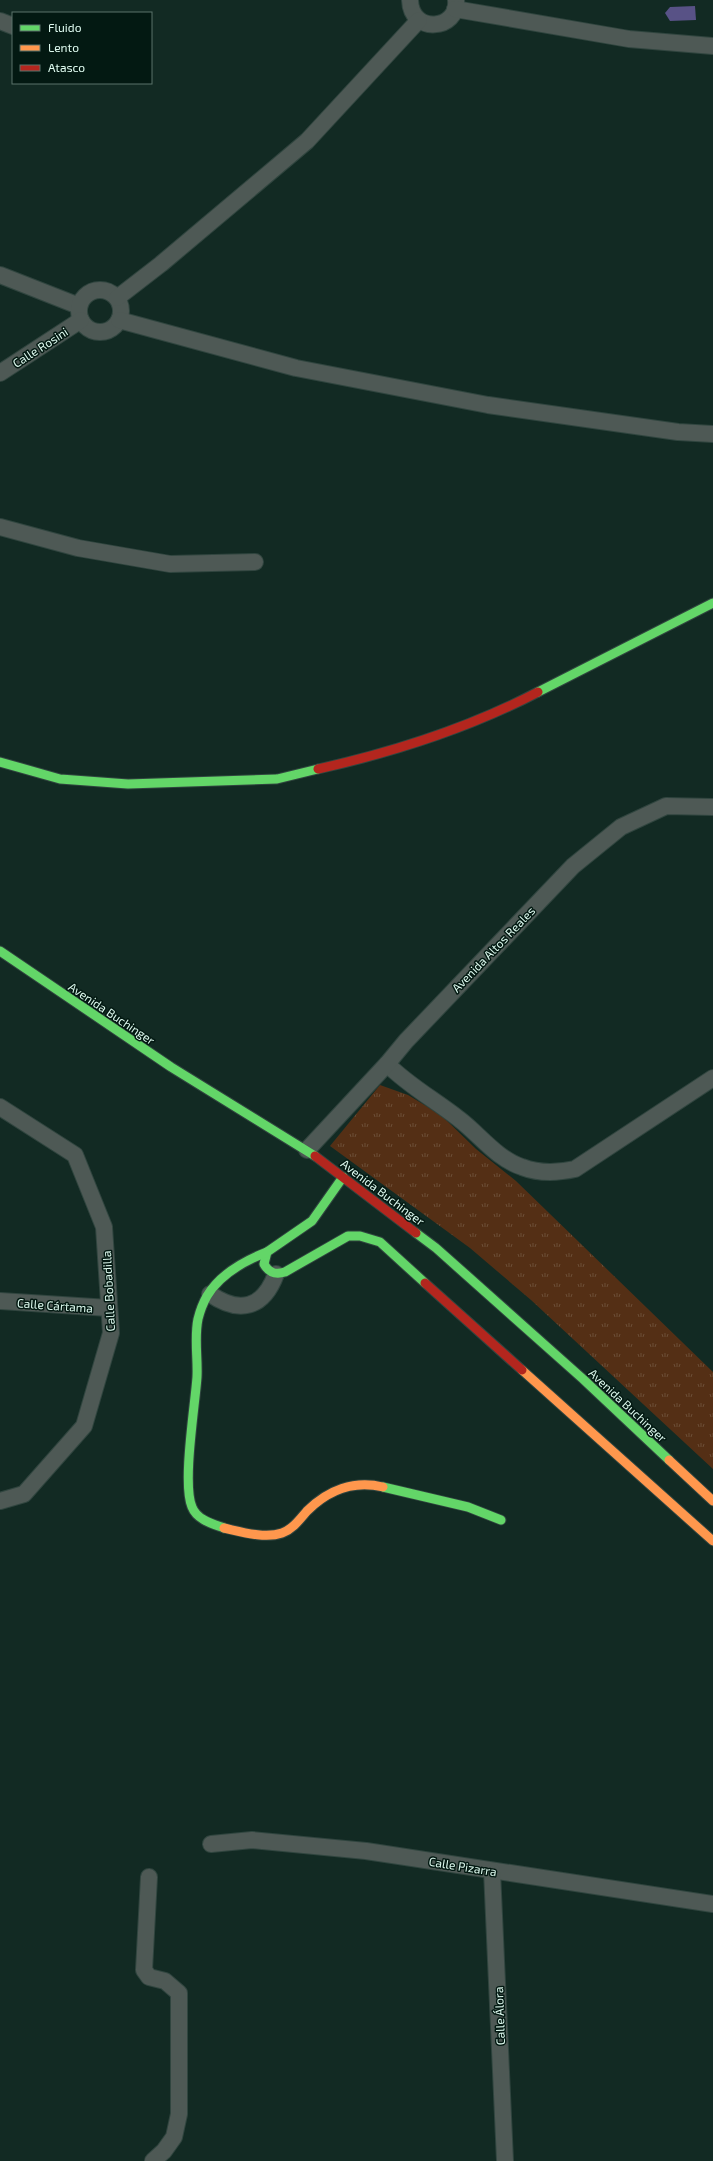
<svg xmlns="http://www.w3.org/2000/svg" width="713" height="2161" font-family="'Exo 2',sans-serif">
	<defs>
		<pattern id="grass-tufts" width="24" height="20" patternUnits="userSpaceOnUse"><rect width="24" height="20" fill="#542f15"/><path d="M3 7l-1-3M5 7V3M7 7l1-3M15 17l-1-3M17 17v-4M19 17l1-3" fill="none" stroke="#6c4e37"/></pattern>
	</defs>
	<rect width="100%" height="100%" fill="#122a23"/>
	<polygon fill="url(#grass-tufts)" points="380,1085 408,1095 441,1115 476,1149 516,1181 713,1372 713,1469 531,1300 470,1248 330,1146"/>
	<polygon fill="#585286" points="695,6 696,20 670,21 665,13 670,7"/>
	<g fill="none" stroke-linecap="round" stroke-linejoin="round">
		<defs>
			<g id="street">
				<path d="M410 0C411 35 459 30 456 0"/>
				<polyline points="455,9 629,39 713,46"/>
				<polyline points="0,21 13,26"/>
				<polyline points="0,275 79,306"/>
				<circle cx="100" cy="311" r="21"/>
				<polyline points="117,298 161,264 307,141 419,20"/>
				<polyline points="119,320 296,368 488,405 678,432 713,434"/>
				<polyline points="0,373 81,320"/>
				<polyline points="0,527 78,548 170,564 255,562"/>
				<path d="M387 1064C409 1086 435 1100 459 1119 479 1134 497 1159 522 1167 540 1174 557 1173 575 1169L713 1078"/>
				<polyline points="0,1107 75,1155 104,1227 111,1333 84,1426 24,1494 0,1501"/>
				<polyline points="307,1150 387,1064 406,1041 573,866 621,827 666,806 713,807"/>
				<path d="M210 1294C239 1314 263 1309 276 1274"/>
				<polyline points="0,1301 109,1308"/>
				<polyline points="211,1844 252,1840 366,1851 713,1904"/>
				<polyline points="492,1871 505,2161"/>
				<polyline points="149,1877 144,1970 149,1977 165,1981 179,1993 179,2114 174,2137 164,2151 153,2161"/>
			</g>
			<g id="fast">
				<polyline points="538,692 713,603"/>
				<polyline points="0,762 60,779 128,784 277,779 318,769"/>
				<polyline points="0,951 171,1067 315,1156"/>
				<path d="M343 1177 312 1221 267 1252 264 1264C269 1273 275 1275 285 1272L348 1236H360L380 1242 425 1283"/>
				<polyline points="416,1233 436,1248 583,1379 669,1460"/>
				<polyline points="383,1487 468,1507 501,1520"/>
				<path d="M224 1528C213 1524 197 1520 192 1507 182 1484 195 1406 197 1377 198 1358 194 1338 198 1319 200 1311 203 1303 207 1296 220 1274 244 1261 267 1252"/>
			</g>
			<g id="slow">
				<polyline points="522,1370 713,1541"/>
				<polyline points="669,1460 713,1501"/>
				<path d="M224 1528C242 1532 265 1539 282 1533 293 1529 300 1519 307 1511 328 1490 354 1480 383 1487"/>
			</g>
			<g id="jam">
				<path d="M318 769C394 752 469 728 538 692"/>
				<polyline points="315,1156 416,1233"/>
				<polyline points="425,1283 522,1370"/>
			</g>
		</defs>
		<use href="#street" stroke="#30453f" stroke-width="18"/>
		<use href="#fast" stroke="#30453f" stroke-width="11"/>
		<use href="#slow" stroke="#30453f" stroke-width="11"/>
		<use href="#jam" stroke="#30453f" stroke-width="11"/>
		<use href="#street" stroke="#4e5955" stroke-width="16"/>
		<use href="#fast" stroke="#63d668" stroke-width="9"/>
		<use href="#slow" stroke="#ff974d" stroke-width="9"/>
		<use href="#jam" stroke="#b3261e" stroke-width="9"/>
	</g>
	<g text-anchor="middle" dominant-baseline="central" stroke-width="3" stroke-linejoin="round" paint-order="stroke">
		<g font-size="12" fill="#dffbf0" stroke="#031912">
			<text transform="translate(40 347) rotate(-33)">Calle Rosini</text>
			<text transform="translate(493 949) rotate(-46)">Avenida Altos Reales</text>
			<text transform="translate(112 1013) rotate(34)">Avenida Buchinger</text>
			<text transform="translate(383 1192) rotate(37)">Avenida Buchinger</text>
			<text transform="translate(108 1291) rotate(-93)">Calle Bobadilla</text>
			<text transform="translate(55 1305) rotate(4)">Calle Cártama</text>
			<text transform="translate(628 1405) rotate(43)">Avenida Buchinger</text>
			<text transform="translate(463 1866) rotate(9)">Calle Pizarra</text>
			<text transform="translate(499 2016) rotate(-92)">Calle Álora</text>
		</g>
	</g>
	<rect x="12" y="12" width="140" height="72" fill="#031912" stroke="#5b736b"/>
	<rect x="20" y="25" width="20" height="6" fill="#63d668" stroke="#5b736b"/>
	<text x="48" y="32" font-size="12" fill="#dffbf0">Fluido</text>
	<rect x="20" y="45" width="20" height="6" fill="#ff974d" stroke="#5b736b"/>
	<text x="48" y="52" font-size="12" fill="#dffbf0">Lento</text>
	<rect x="20" y="65" width="20" height="6" fill="#b3261e" stroke="#5b736b"/>
	<text x="48" y="72" font-size="12" fill="#dffbf0">Atasco</text>
</svg>
